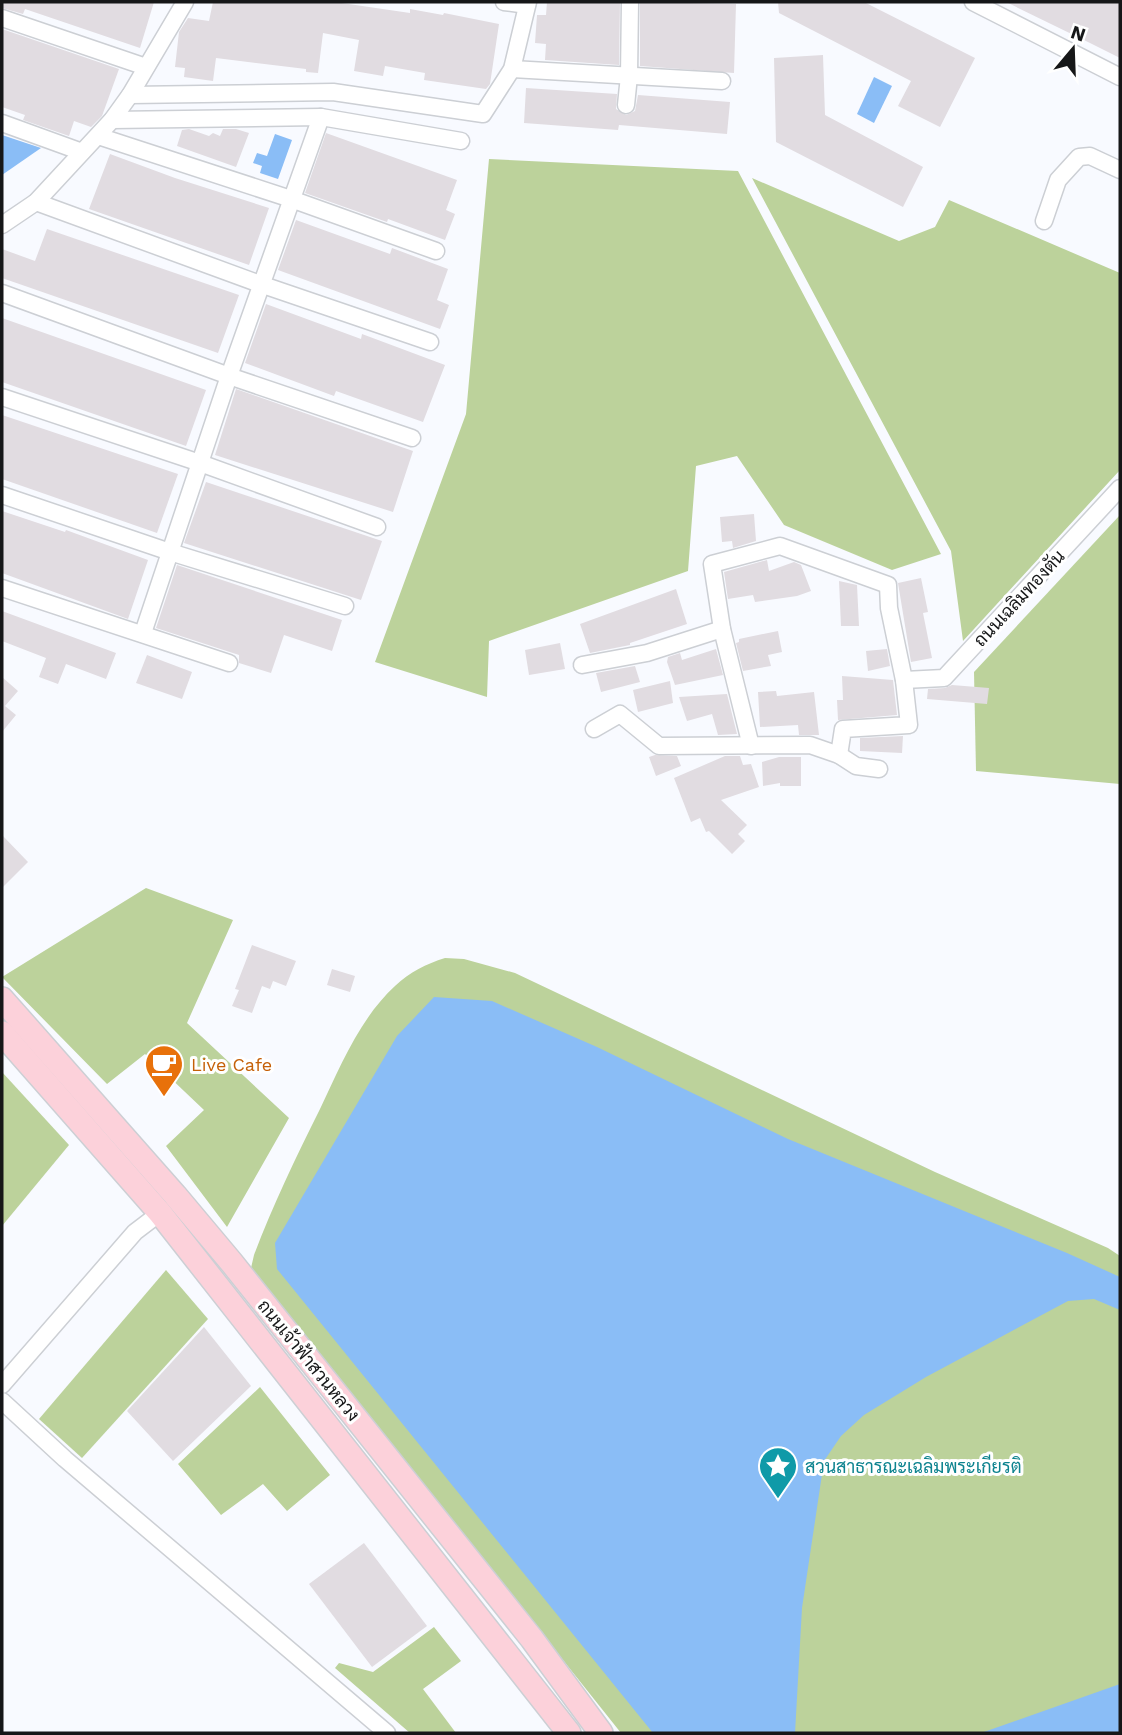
<svg xmlns="http://www.w3.org/2000/svg" width="1122" height="1735" font-family="'Work Sans',Sarabun,sans-serif">
	<rect width="100%" height="100%" fill="#f8faff"/>
	<g fill="#bcd29b">
		<polygon points="489,159 738,171 941,554 892,570 784,525 737,456 696,466 688,571 489,641 487,697 375,662 466,414"/>
		<polygon points="752,178 899,241 935,227 949,200 1120,273 1120,470 963,641 951,551"/>
		<polygon points="1120,515 1120,784 976,771 974,672"/>
		<polygon points="146,888 233,920 187,1023 289,1118 227,1227 166,1146 204,1110 145,1054 107,1084 2,977"/>
		<path d="M445 958 464 959 515 973 935 1172 1108 1248 1120 1256V1733H621L251 1268 254 1255C273 1205 296 1157 320 1109 340 1067 360 1018 395 986 410 972 426 964 445 958Z"/>
		<polygon points="2,1072 69,1145 2,1226"/>
		<polygon points="166,1270 208,1319 82,1458 39,1419"/>
		<polygon points="260,1387 330,1475 287,1511 263,1484 221,1515 178,1464"/>
		<polygon points="434,1627 461,1661 423,1689 456,1733 410,1733 335,1668 339,1663 373,1672"/>
	</g>
	<g fill="#8abdf6">
		<polygon points="874,77 892,86 874,123 857,114"/>
		<polygon points="275,134 292,140 278,179 260,173 262,166 253,163 257,153 267,156"/>
		<polygon points="2,135 41,148 2,175"/>
		<polygon points="434,997 492,1001 597,1047 788,1139 1067,1253 1120,1277 1120,1310 1094,1299 1068,1301 926,1377 864,1415 841,1436 824,1461 802,1608 795,1733 653,1733 277,1269 275,1243 397,1036"/>
		<polygon points="1120,1684 1120,1733 981,1733"/>
	</g>
	<g fill="#e1dce1">
		<polygon points="2,2 154,2 140,48 25,9 23,14 2,8"/>
		<polygon points="213,2 335,2 410,13 410,9 443,15 444,13 499,24 490,84 486,89 424,80 425,73 385,66 383,76 354,71 359,40 323,33 318,73 306,72 306,69 216,58 213,81 184,77 185,68 175,67 179,32 188,18 209,21"/>
		<polygon points="547,2 620,2 619,65 545,60 546,44 535,43 537,15 546,15"/>
		<polygon points="640,2 736,4 734,73 640,66"/>
		<polygon points="778,2 864,2 975,58 940,127 898,106 911,81 779,13"/>
		<polygon points="1006,2 1120,2 1120,58 1090,43"/>
		<polygon points="2,29 119,69 102,116 91,127 74,121 69,136 23,120 25,115 2,107"/>
		<polygon points="823,55 825,115 923,167 903,207 776,142 774,58"/>
		<polygon points="526,88 617,94 616,109 626,115 635,111 638,95 730,102 727,134 619,125 618,130 524,123"/>
		<polygon points="189,129 209,136 213,133 220,136 223,129 236,129 249,133 236,167 177,146 182,130"/>
		<polygon points="326,133 457,180 446,210 455,214 445,240 388,219 387,222 305,193"/>
		<polygon points="110,154 175,178 269,208 249,265 89,209"/>
		<polygon points="296,220 390,254 392,248 448,269 437,300 449,305 440,329 278,270"/>
		<polygon points="47,229 239,295 218,353 2,278 2,249 35,261"/>
		<polygon points="266,304 361,339 362,334 445,365 423,422 336,391 334,396 245,363"/>
		<polygon points="2,318 206,390 186,446 2,382"/>
		<polygon points="236,389 413,451 393,512 215,455"/>
		<polygon points="2,415 178,474 157,533 2,479"/>
		<polygon points="206,482 382,541 361,600 184,543"/>
		<polygon points="2,511 65,532 66,530 148,560 128,619 2,573"/>
		<polygon points="754,514 756,541 733,548 732,541 722,542 720,517"/>
		<polygon points="767,560 769,571 794,562 801,565 811,591 797,596 755,602 753,595 728,599 724,572"/>
		<polygon points="177,565 342,620 332,651 284,635 271,673 239,663 239,655 156,628"/>
		<polygon points="921,578 928,612 923,613 932,658 911,662 898,583"/>
		<polygon points="839,581 857,585 859,626 841,626"/>
		<polygon points="676,589 687,624 630,643 630,645 590,653 580,624"/>
		<polygon points="2,611 116,653 106,679 66,664 58,684 39,677 46,658 2,641"/>
		<polygon points="778,631 782,652 768,655 771,666 743,671 736,643 739,642 739,639"/>
		<polygon points="560,643 565,669 529,675 525,650"/>
		<polygon points="716,649 723,675 675,685 667,662 668,657 680,653 682,660"/>
		<polygon points="887,649 890,666 868,671 866,651"/>
		<polygon points="147,655 192,672 182,699 136,683"/>
		<polygon points="635,666 640,682 601,692 596,673"/>
		<polygon points="842,676 893,680 897,715 838,720 837,700 843,700"/>
		<polygon points="2,677 18,691 5,706 16,715 2,732"/>
		<polygon points="670,681 673,703 638,712 633,690"/>
		<polygon points="952,685 989,688 987,704 927,699 928,689 945,688"/>
		<polygon points="776,691 777,696 814,692 819,735 799,735 798,725 760,727 758,692"/>
		<polygon points="727,694 737,734 718,735 712,714 687,721 679,697"/>
		<polygon points="903,736 902,753 860,751 860,738"/>
		<polygon points="655,755 677,756 681,766 656,776 649,757"/>
		<polygon points="725,756 740,756 743,765 751,764 759,787 721,800 747,825 738,834 745,841 732,854 709,831 706,832 700,818 691,822 674,778"/>
		<polygon points="779,757 801,757 801,786 780,786 780,783 763,786 762,762"/>
		<polygon points="2,835 28,862 2,888"/>
		<polygon points="252,945 296,961 286,986 273,981 270,989 262,986 252,1013 232,1006 239,990 235,989"/>
		<polygon points="332,969 355,976 350,992 327,985"/>
		<polygon points="204,1327 251,1386 173,1461 127,1411"/>
		<polygon points="364,1543 427,1626 372,1667 309,1584"/>
	</g>
	<g fill="none" stroke-linecap="round" stroke-linejoin="round">
		<defs>
			<g id="minor">
				<polyline points="504,2 527,5"/>
				<polyline points="973,2 1120,77"/>
				<polyline points="2,18 146,67"/>
				<polyline points="512,69 722,81"/>
				<polyline points="130,95 333,92 483,114 512,69 528,2"/>
				<polyline points="626,105 629,76 630,2"/>
				<polyline points="112,120 321,117 461,141"/>
				<polyline points="2,123 82,152"/>
				<polyline points="98,136 291,199 436,251"/>
				<polyline points="36,202 260,284 430,342"/>
				<polyline points="1044,221 1058,180 1079,157 1090,156 1120,170"/>
				<polyline points="2,225 36,202 112,120 130,95 185,2"/>
				<polyline points="2,293 229,376 412,438"/>
				<polyline points="2,397 200,463 377,527"/>
				<polyline points="2,495 170,552 345,606"/>
				<polyline points="2,588 229,663"/>
				<polyline points="143,633 229,376 321,117"/>
				<polyline points="582,665 647,653 722,629"/>
				<polyline points="904,680 944,678 1120,488"/>
				<polyline points="594,729 620,714 659,746 810,745 839,755 856,766 879,769"/>
				<polyline points="751,746 722,629 712,564 780,546 888,585 889,608 904,680 909,725 843,729 839,755"/>
				<polyline points="2,1385 135,1232 160,1213"/>
				<polyline points="2,1401 65,1459 387,1733"/>
			</g>
			<g id="secondary">
				<polyline points="2,999 175,1195 232,1263 532,1639 601,1733"/>
				<polyline points="2,1033 160,1213 569,1733"/>
			</g>
		</defs>
		<use href="#minor" stroke="#cccfd4" stroke-width="19"/>
		<use href="#secondary" stroke="#cccfd4" stroke-width="26"/>
		<use href="#minor" stroke="#fff" stroke-width="16"/>
		<use href="#secondary" stroke="#fcd1da" stroke-width="23"/>
	</g>
	<defs>
		<symbol id="cafe-pin" viewBox="-11 -11 22 30"><path d="M0 17L-7.5 6A9.5 9.5 0 1 1 7.5 6Z" fill="#e8710a" stroke="#fff"/><path d="M-5.5-4.5H6V0H3Q3 3.5 0 3.5H-2.5Q-5.5 3.5-5.5 0ZM3-3.2v2h1.7v-2ZM-6 4.5H4V6H-6Z" fill="#fff"/></symbol>
		<symbol id="sight-pin" viewBox="-11 -11 22 30"><path d="M0 17L-7.5 6A9.5 9.5 0 1 1 7.5 6Z" fill="#0f9aa8" stroke="#fff"/><path d="M0-6L1.8-2.2L6-1.7L2.9 1.2L3.7 5.4L0 3.3L-3.7 5.4L-2.9 1.2L-6-1.7L-1.8-2.2Z" fill="#fff"/></symbol>
	</defs>
	<g fill-rule="evenodd">
		<use href="#cafe-pin" x="142" y="1042" width="44" height="60"/>
		<use href="#sight-pin" x="756" y="1444" width="44" height="60"/>
	</g>
	<g text-anchor="middle" dominant-baseline="central" stroke-width="6" stroke-linejoin="round" paint-order="stroke">
		<g font-size="18" fill="#161718" stroke="#fff">
			<text transform="translate(1019 598) rotate(-47)">ถนนเฉลิมทองตัน</text>
			<text transform="translate(309 1360) rotate(51)">ถนนเจ้าฟ้าสวนหลวง</text>
		</g>
		<g font-size="18" fill="#c56008" stroke="#fff" text-anchor="start">
			<text x="191" y="1064">Live Cafe</text>
		</g>
		<g font-size="18" fill="#0d838f" stroke="#fff" text-anchor="start">
			<text x="805" y="1466">สวนสาธารณะเฉลิมพระเกียรติ</text>
		</g>
	</g>
	<rect width="1122" height="1735" fill="none" stroke="#161718" stroke-width="7"/>
	<g transform="translate(1073 49) rotate(19)" stroke="#ffffff" stroke-width="5" paint-order="stroke">
	<path d="M0-5L12 26L0 18L-12 26Z" fill="#161718"/>
	<text y="-10" font-size="19" font-weight="bold" text-anchor="middle" fill="#161718">N</text>
	</g>
</svg>
